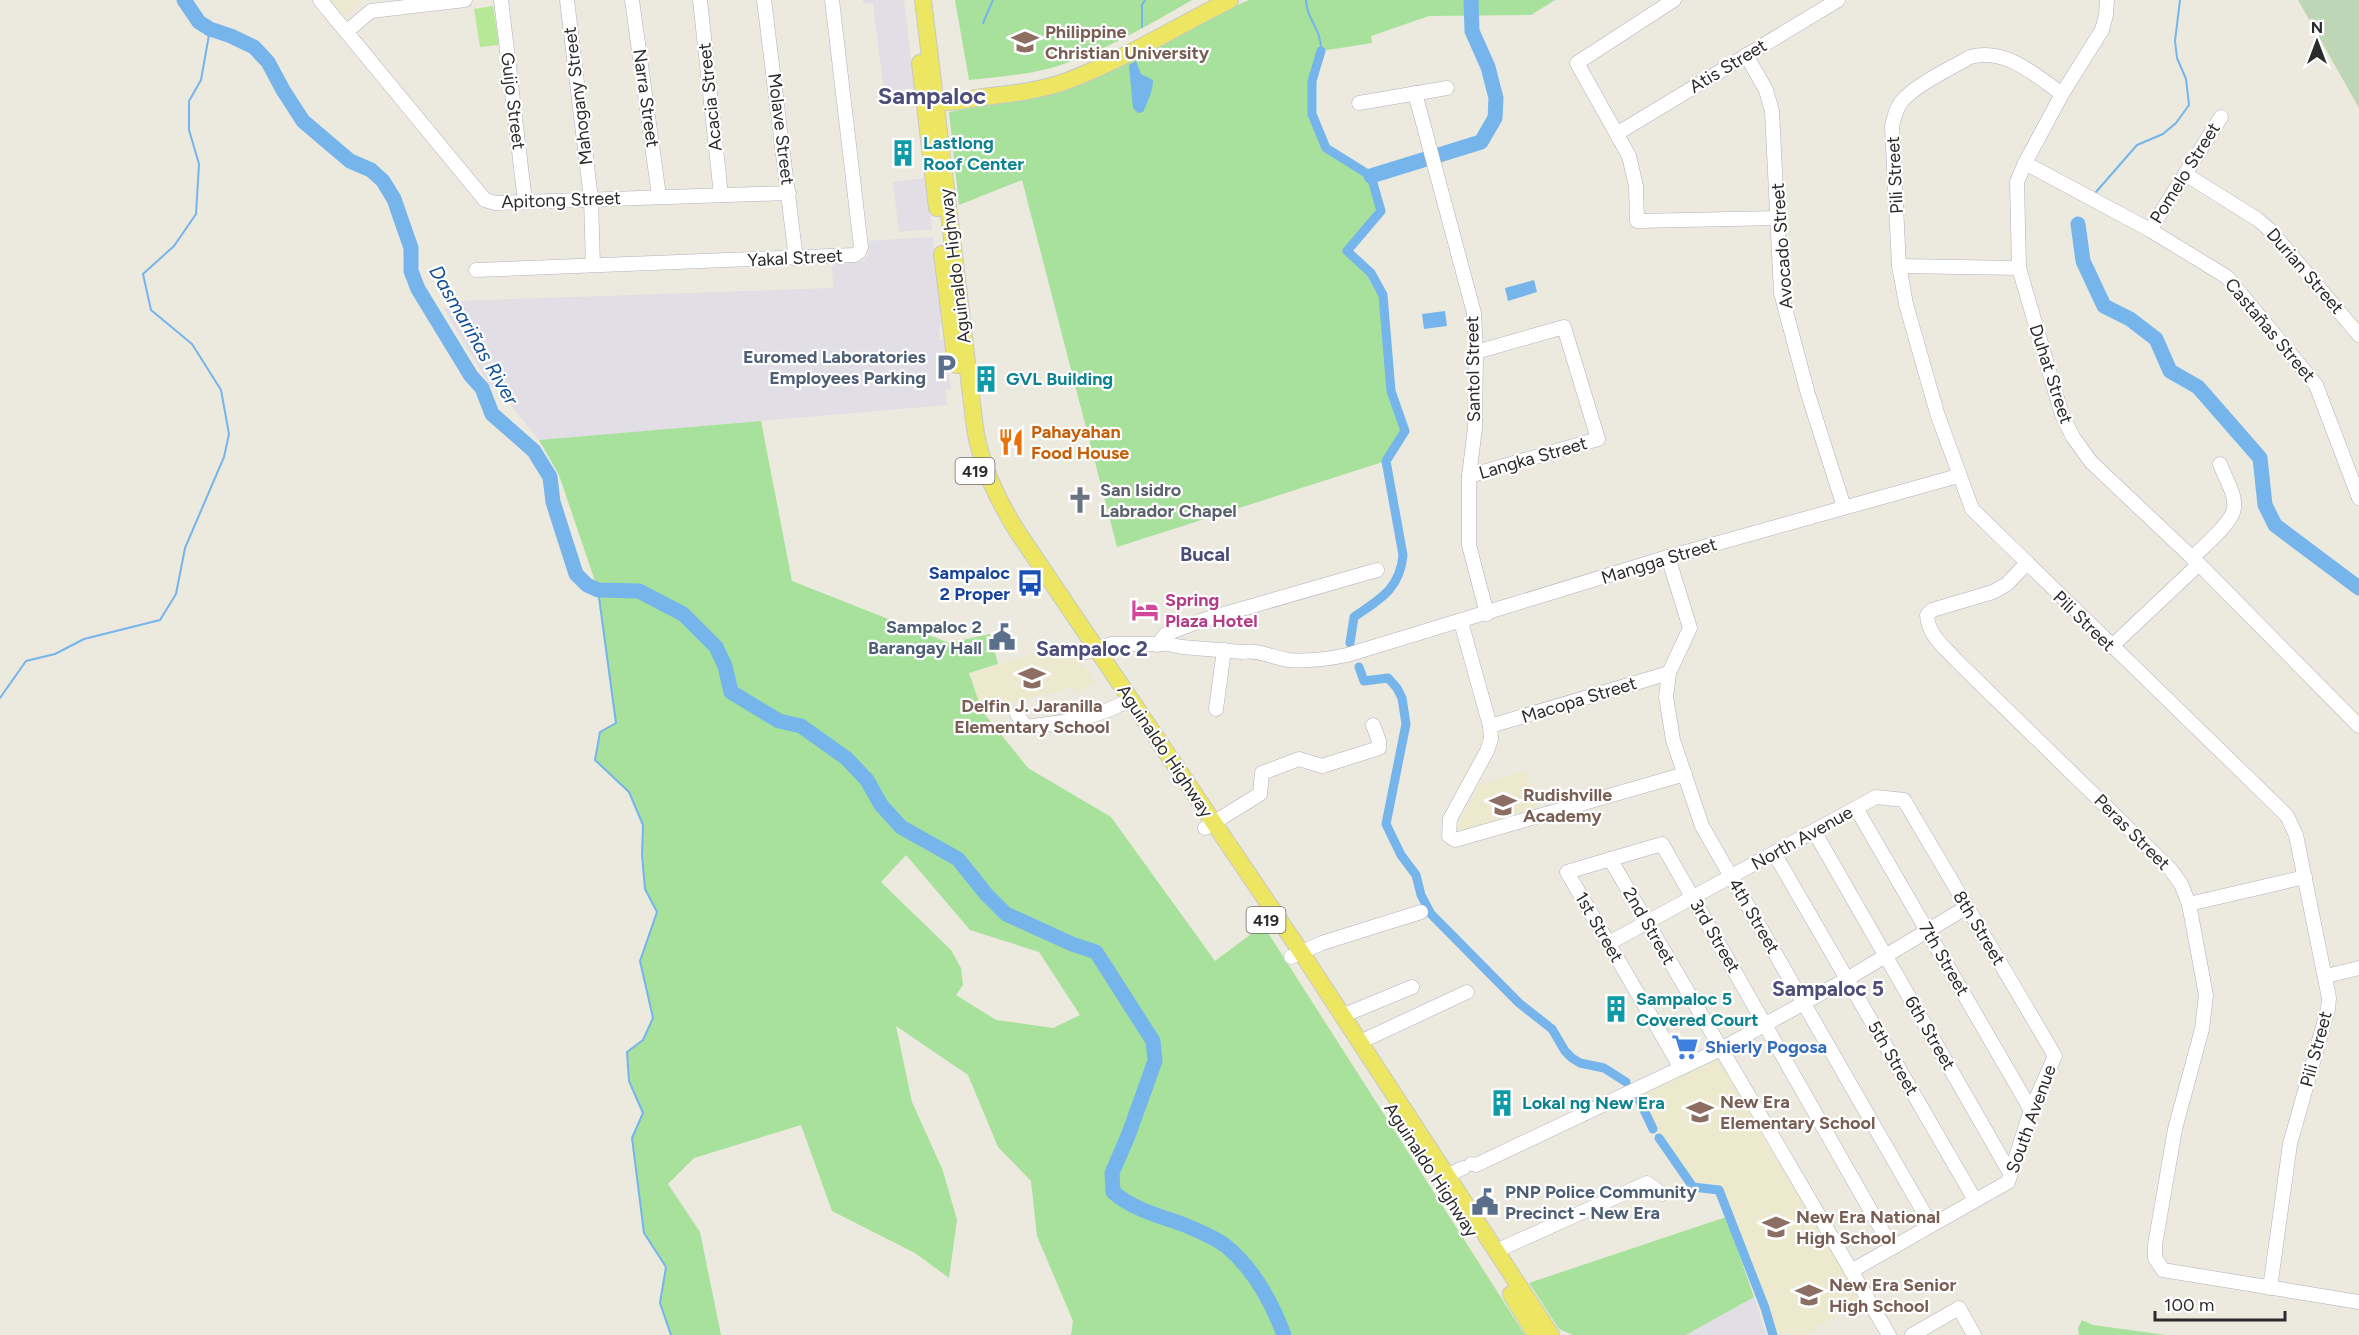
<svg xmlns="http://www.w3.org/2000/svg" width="2359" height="1335" font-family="Figtree,sans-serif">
	<rect width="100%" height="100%" fill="#ece9de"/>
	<g fill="#e1dee5">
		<polygon points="863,0 904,0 914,88 884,92 873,3 863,4"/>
		<polygon points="926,178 932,229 899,232 893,182"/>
		<polygon points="933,237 942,324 939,327 940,340 945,340 951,389 946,390 947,405 539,440 499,390 490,386 444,309 459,301 833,288 832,260 859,262 864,261 869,253 866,241"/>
		<polygon points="1754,1297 1766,1335 1686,1335"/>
	</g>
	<g fill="#ede9ce">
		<polygon points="331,0 360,0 360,3 345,16"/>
		<polygon points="1068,644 1096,683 1076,693 1072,687 981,711 969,673"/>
		<polygon points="1526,771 1539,811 1457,834 1455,829 1480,784"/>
		<polygon points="1719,1057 1860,1301 1805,1335 1776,1334 1748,1255 1731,1216 1720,1184 1695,1183 1657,1129 1640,1094"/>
	</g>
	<g fill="#a7e19c" fill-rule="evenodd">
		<path d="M955 0H1192C1149 25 1099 54 1051 68 1024 75 997 77 969 80Z"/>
		<polygon points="1249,0 1555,0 1531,15 1429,16 1371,36 1372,43 1321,51 1312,81 1312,115 1326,148 1371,177 1381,211 1347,251 1371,273 1383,295 1391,391 1405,431 1386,461 1117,547 1022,180 959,205 949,112 1032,97"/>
		<path d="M761 421 792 581 949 643 990 634 998 664 969 673 982 711 1028 768 1111 817 1215 961 1263 925 1525 1335H1071L1073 1321 1037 1236 1031 1181 998 1147 968 1075 896 1026 912 1102 943 1171 957 1220 949 1278 915 1253 832 1211 801 1125 694 1158 668 1184 700 1232 721 1335H671L660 1303 666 1267 644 1233 632 1138 643 1113 629 1081 627 1052 643 1040 653 1018 640 961 657 912 645 889 642 855 643 824 629 792 595 760 600 732 616 723 598 590 559 475 539 440ZM906 855 970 930 1039 952 1080 1015 1053 1028 996 1020 956 995 963 985 961 968 951 950 881 882Z"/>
		<polygon points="1726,1217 1754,1297 1686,1335 1573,1335 1559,1329 1529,1283"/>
		<polygon points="2082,1320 2093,1325 2166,1335 2079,1335 2078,1328"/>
	</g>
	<polygon fill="#bfd6b6" points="2298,0 2359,0 2359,108"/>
	<polygon fill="#b7e898" points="493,6 499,45 480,47 474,9"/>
	<g fill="#75b5eb">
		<path d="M1136 61 1141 74 1153 80C1153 91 1148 101 1143 112L1138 113 1133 108 1129 65Z"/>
		<polygon points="1534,280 1537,292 1508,301 1505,288"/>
		<polygon points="1445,311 1447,326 1424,329 1422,314"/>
	</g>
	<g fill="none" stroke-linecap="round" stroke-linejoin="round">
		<g stroke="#75b5eb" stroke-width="2">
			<path d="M1306 0C1306 19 1322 29 1321 51"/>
			<polyline points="983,23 993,0"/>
			<polyline points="1142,27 1142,5 1145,0"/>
			<polyline points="2096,192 2137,145 2163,134 2176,123 2189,105 2186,79 2177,58 2175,41 2180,0"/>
			<polyline points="598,590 616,723 600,732 595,760 629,792 643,825 642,855 645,889 657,912 640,961 653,1018 643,1040 627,1052 629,1081 643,1113 632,1138 644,1233 666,1267 660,1303 671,1335"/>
			<polyline points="0,698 26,661 55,654 84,639 160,620 176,594 185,548 224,457 229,434 221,390 192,344 151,310 143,274 174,246 196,214 199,164 189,130 189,101 201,80 210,29"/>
		</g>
		<g stroke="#75b5eb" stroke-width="9">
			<path d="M1321 51 1312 81V114L1326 148 1371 176 1381 211 1347 251 1371 273 1383 295 1391 391 1405 431 1386 461 1403 555C1400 589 1380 599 1354 617L1350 643"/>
			<polyline points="1359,667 1364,681 1388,678 1397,688 1402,698 1406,724 1386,824 1401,855 1416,875 1421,895 1431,914 1519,1003 1552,1029 1565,1051 1572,1058 1580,1063 1604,1068 1626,1082"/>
			<polyline points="1637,1095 1653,1129"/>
			<polyline points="1659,1138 1693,1187 1719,1190 1765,1308 1773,1335"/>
		</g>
		<g stroke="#75b5eb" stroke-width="15">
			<path d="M184 0 199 22 210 29 231 36 254 47 268 62 283 90 303 121 350 161 371 170 383 181 394 199 411 248V271L418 289 471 376 482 388 492 414 534 451 550 477 553 502 576 574 587 585 598 590 639 591 683 614 716 647 725 666 731 692 779 721 801 726 846 758 867 780 881 805 901 827 958 859 986 894 1006 914 1072 944 1096 952 1153 1041 1155 1061 1128 1136 1112 1173 1113 1192C1134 1210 1160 1216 1185 1225 1198 1231 1214 1237 1226 1246 1253 1268 1272 1303 1284 1335"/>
			<polyline points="1371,176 1481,142 1495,118 1496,98 1488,67 1472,31 1471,0"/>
			<polyline points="2078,224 2083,261 2104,306 2130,319 2156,339 2170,371 2198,387 2260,458 2265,505 2275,525 2359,588"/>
		</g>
		<defs>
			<g id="minor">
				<polyline points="320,0 485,200 495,203 789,193"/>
				<polyline points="501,0 525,201"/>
				<polyline points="567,0 591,199 593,265"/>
				<polyline points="632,0 659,196"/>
				<polyline points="700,0 721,195"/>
				<polyline points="764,0 796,259"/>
				<polyline points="1674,0 1577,63 1629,156 1636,186 1637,221 1778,218"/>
				<polyline points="2107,0 2106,15 2102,30 2062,94 2025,163 2017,182 2019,268 2062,415 2073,437 2091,462 2199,564 2359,726"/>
				<polyline points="346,32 371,11 465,0"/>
				<polyline points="1746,55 1766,90 1772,111 1781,293 1808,394 1844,507"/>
				<polyline points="1415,93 1474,313 1476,352 1475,428 1469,476 1469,545 1487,614"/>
				<path d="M2062 94C2035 75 2006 47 1970 57 1950 69 1918 83 1902 101 1896 108 1894 118 1892 127L1899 266 1906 304 1937 413 1972 509 2275 804 2287 816 2296 835 2329 998 2328 1009 2290 1144 2270 1288"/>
				<polyline points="1359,103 1447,88"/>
				<polyline points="1618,133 1838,0"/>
				<polyline points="2025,163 2150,230 2227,277 2316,385 2359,498"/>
				<polyline points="2185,174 2257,219 2270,230 2359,335"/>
				<polyline points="2150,230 2221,117"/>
				<polyline points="1899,266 2019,268"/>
				<polyline points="476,270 855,255 859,252 861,247 832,0"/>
				<polyline points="1469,476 1598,439 1564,327 1476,352"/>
				<polyline points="1668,557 1690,628 1669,673 1666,697 1673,740 1702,826 1931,1225"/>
				<path d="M2192 558C2203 547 2233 522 2234 508 2236 494 2225 478 2220 464"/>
				<path d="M2026 564 2007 584 1993 592 1932 610 1927 615C1928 635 1944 647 1957 661L2170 869 2181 884 2189 904 2206 995 2202 1029 2175 1129 2155 1245V1258L2163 1270 2359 1302"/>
				<polyline points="1461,622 1490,726 1491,739 1487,751 1450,819 1449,836 1455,840 1685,774"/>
				<path d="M1168 644 1182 647 1242 652C1258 649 1273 658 1289 660 1309 662 1328 659 1347 655L1668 557 1958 476"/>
				<polyline points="1157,645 1166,634 1200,621 1377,570"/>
				<polyline points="2111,647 2199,564"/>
				<polyline points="1086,652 1112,644 1163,644"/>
				<polyline points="1216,709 1224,650"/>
				<path d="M1017 714 1026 727C1062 722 1098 719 1130 699"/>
				<polyline points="1490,726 1669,673"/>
				<polyline points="1856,808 2031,1110"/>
				<polyline points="1205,828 1260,794 1262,773 1299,759 1322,766 1379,748 1379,741 1373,725"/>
				<polyline points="1814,831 2010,1173"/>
				<polyline points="1774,853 1975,1200"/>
				<polyline points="1610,859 1889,1335"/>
				<polyline points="2189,904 2305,877"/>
				<polyline points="1609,943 1876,797 1904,800 2055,1056 2031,1110 2008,1182 1851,1271"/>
				<polyline points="1291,957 1322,943 1421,912"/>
				<polyline points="2326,976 2359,968"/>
				<polyline points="1342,1016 1412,987"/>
				<polyline points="1360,1042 1467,992"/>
				<polyline points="1681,1068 1567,872 1662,844 1892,1248"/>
				<polyline points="1471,1164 1476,1165 1721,1049 1847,979 1967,907"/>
				<polyline points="1441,1183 1448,1175 1463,1168"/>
				<polyline points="1496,1251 1647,1183 1662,1194"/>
				<polyline points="1912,1335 1959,1308 1974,1335"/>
			</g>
			<g id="major">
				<path d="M923 0 975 428C981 466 997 499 1017 531L1301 952 1551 1335"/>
				<polyline points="920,63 937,208"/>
				<path d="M928 100C945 105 965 100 982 97 1009 94 1038 91 1064 82 1122 61 1175 27 1230 0"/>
				<polyline points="942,254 956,365"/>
				<polyline points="1511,1294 1536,1335"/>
			</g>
		</defs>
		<use href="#minor" stroke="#b1b1be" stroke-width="15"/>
		<use href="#major" stroke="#c8c8c8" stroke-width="18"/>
		<use href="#minor" stroke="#fff" stroke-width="14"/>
		<use href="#major" stroke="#ece663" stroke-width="16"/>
	</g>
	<defs>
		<symbol id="university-bare" viewBox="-9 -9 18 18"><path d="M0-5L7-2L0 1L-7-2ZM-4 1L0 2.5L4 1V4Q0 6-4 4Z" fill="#8d6e63" stroke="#fff" stroke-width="2.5" paint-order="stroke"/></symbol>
		<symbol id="building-bare" viewBox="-9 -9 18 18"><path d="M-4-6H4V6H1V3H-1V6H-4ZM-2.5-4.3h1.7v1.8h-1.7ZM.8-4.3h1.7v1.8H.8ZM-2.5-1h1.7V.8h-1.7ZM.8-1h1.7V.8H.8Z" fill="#0f9aa8" stroke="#fff" stroke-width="2.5" paint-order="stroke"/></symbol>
		<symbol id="parking-bare" viewBox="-9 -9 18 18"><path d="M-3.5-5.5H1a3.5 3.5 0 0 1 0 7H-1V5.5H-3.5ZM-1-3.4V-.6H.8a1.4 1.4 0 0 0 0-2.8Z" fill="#5c6f8a" stroke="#fff" stroke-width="2.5" paint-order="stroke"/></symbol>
		<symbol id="restaurant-bare" viewBox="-9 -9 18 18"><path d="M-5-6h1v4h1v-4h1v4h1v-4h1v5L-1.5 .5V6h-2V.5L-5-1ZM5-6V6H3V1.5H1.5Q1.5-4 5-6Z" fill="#e8710a" stroke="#fff" stroke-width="2.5" paint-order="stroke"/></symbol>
		<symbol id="church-bare" viewBox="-9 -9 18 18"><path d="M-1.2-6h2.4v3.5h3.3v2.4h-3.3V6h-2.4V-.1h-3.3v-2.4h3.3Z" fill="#6b7280" stroke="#fff" stroke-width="2.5" paint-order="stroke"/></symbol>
		<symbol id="bus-bare" viewBox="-9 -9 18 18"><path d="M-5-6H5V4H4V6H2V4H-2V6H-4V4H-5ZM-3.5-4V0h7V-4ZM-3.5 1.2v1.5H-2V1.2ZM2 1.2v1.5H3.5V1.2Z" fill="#1a4fb4" stroke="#fff" stroke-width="2.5" paint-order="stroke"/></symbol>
		<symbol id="hotel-bare" viewBox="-9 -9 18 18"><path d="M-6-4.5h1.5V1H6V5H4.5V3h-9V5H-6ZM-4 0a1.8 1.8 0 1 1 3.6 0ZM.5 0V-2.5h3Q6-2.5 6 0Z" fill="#d1479c" stroke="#fff" stroke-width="2.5" paint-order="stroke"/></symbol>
		<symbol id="civic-bare" viewBox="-9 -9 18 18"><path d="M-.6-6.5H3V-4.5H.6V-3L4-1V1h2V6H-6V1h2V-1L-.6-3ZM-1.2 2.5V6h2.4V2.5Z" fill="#5c6f8a" stroke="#fff" stroke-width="2.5" paint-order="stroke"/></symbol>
		<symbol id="school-bare" viewBox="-9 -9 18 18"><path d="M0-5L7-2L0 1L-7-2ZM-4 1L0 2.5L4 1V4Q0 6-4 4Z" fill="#8d6e63" stroke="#fff" stroke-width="2.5" paint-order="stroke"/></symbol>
		<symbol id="supermarket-bare" viewBox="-9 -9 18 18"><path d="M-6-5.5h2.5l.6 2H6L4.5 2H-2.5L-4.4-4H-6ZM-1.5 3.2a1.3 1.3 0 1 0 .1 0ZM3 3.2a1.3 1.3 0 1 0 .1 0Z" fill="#3f7fe0" stroke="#fff" stroke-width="2.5" paint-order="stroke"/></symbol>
	</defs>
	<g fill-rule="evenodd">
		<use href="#university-bare" x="1006" y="23" width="38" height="38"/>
		<use href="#building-bare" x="884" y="134" width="38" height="38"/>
		<use href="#parking-bare" x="927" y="348" width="38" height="38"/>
		<use href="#building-bare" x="967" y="360" width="38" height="38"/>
		<use href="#restaurant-bare" x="992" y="423" width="38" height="38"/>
		<use href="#church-bare" x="1061" y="481" width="38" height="38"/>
		<use href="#bus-bare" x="1011" y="564" width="38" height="38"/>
		<use href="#hotel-bare" x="1126" y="591" width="38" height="38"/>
		<use href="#civic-bare" x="983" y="618" width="38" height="38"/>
		<use href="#school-bare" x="1013" y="659" width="38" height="38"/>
		<use href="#school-bare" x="1484" y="786" width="38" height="38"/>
		<use href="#building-bare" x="1597" y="990" width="38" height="38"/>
		<use href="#supermarket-bare" x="1666" y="1028" width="38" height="38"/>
		<use href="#building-bare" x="1483" y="1084" width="38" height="38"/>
		<use href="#school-bare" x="1681" y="1093" width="38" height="38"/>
		<use href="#civic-bare" x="1466" y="1183" width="38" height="38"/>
		<use href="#school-bare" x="1757" y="1208" width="38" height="38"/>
		<use href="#school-bare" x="1790" y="1276" width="38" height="38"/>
	</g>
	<g text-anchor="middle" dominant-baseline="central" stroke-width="4.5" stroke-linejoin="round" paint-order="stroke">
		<g fill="#fff" stroke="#6b6b6b" stroke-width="1.5">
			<rect x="955.5" y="458" width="39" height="26" rx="4.5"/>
			<rect x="1246.5" y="907" width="39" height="26" rx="4.5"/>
		</g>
		<g font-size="16" font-weight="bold" fill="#2b2b2b">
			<text x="975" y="471">419</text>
			<text x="1266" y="920">419</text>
		</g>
		<g font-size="18" font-weight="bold" fill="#785e54" stroke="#fff" text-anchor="start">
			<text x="1045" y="32">Philippine<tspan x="1045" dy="21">Christian University</tspan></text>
			<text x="1032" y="706" text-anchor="middle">Delfin J. Jaranilla<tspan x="1032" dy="21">Elementary School</tspan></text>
			<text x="1523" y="795">Rudishville<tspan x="1523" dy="21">Academy</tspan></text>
			<text x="1720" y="1102">New Era<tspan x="1720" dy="21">Elementary School</tspan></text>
			<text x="1796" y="1217">New Era National<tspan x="1796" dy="21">High School</tspan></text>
			<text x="1829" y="1285">New Era Senior<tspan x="1829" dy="21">High School</tspan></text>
		</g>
		<g font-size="18" fill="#2b2b2b" stroke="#fff">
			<text transform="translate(1728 66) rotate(-31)">Atis Street</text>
			<text transform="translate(578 96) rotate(-97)">Mahogany Street</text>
			<text transform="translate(710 97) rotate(-96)">Acacia Street</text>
			<text transform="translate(646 98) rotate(82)">Narra Street</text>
			<text transform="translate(513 101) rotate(83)">Guijo Street</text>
			<text transform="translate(781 129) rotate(83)">Molave Street</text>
			<text transform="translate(2185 173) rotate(-58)">Pomelo Street</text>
			<text transform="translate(1895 175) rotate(-93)">Pili Street</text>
			<text transform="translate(561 200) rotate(-2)">Apitong Street</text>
			<text transform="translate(1782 246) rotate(-94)">Avocado Street</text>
			<text transform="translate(795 258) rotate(-3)">Yakal Street</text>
			<text transform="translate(955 266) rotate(-97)">Aguinaldo Highway</text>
			<text transform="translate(2305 271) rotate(49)">Durian Street</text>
			<text transform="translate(2270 330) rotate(50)">Castañas Street</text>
			<text transform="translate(1473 369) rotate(-91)">Santol Street</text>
			<text transform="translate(2051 374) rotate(72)">Duhat Street</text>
			<text transform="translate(1533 458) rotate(-16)">Langka Street</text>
			<text transform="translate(1659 561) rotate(-17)">Mangga Street</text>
			<text transform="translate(2084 621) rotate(44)">Pili Street</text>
			<text transform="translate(1579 700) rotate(-17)">Macopa Street</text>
			<text transform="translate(1165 751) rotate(56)">Aguinaldo Highway</text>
			<text transform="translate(2132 832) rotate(45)">Peras Street</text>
			<text transform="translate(1802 838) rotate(-29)">North Avenue</text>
			<text transform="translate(1754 916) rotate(60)">4th Street</text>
			<text transform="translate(1649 926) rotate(60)">2nd Street</text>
			<text transform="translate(1599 927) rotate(60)">1st Street</text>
			<text transform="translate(1979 928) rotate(59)">8th Street</text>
			<text transform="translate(1715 936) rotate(60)">3rd Street</text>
			<text transform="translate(1944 959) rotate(60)">7th Street</text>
			<text transform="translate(1930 1033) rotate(60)">6th Street</text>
			<text transform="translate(2316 1049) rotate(-75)">Pili Street</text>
			<text transform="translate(1893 1058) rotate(60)">5th Street</text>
			<text transform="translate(2031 1119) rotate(-70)">South Avenue</text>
			<text transform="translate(1431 1170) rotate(57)">Aguinaldo Highway</text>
		</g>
		<g font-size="18" font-weight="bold" fill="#0d838f" stroke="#fff" text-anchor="start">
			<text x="923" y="143">Lastlong<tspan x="923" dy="21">Roof Center</tspan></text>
			<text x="1006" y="379">GVL Building</text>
			<text x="1636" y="999">Sampaloc 5<tspan x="1636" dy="21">Covered Court</tspan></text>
			<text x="1522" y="1103">Lokal ng New Era</text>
		</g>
		<g font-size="18" font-weight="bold" fill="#4e5e75" stroke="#fff" text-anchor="end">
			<text x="926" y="357">Euromed Laboratories<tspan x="926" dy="21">Employees Parking</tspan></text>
			<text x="982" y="627">Sampaloc 2<tspan x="982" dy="21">Barangay Hall</tspan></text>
			<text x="1505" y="1192" text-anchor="start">PNP Police Community<tspan x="1505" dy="21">Precinct - New Era</tspan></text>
		</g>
		<g font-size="18" font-weight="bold" fill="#c56008" stroke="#fff" text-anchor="start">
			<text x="1031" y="432">Pahayahan<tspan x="1031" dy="21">Food House</tspan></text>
		</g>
		<g font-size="18" font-weight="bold" fill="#5b616d" stroke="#fff" text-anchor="start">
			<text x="1100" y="490">San Isidro<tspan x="1100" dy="21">Labrador Chapel</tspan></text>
		</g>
		<g font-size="18" font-weight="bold" fill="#164399" stroke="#fff" text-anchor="end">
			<text x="1010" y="573">Sampaloc<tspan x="1010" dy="21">2 Proper</tspan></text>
		</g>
		<g font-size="18" font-weight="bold" fill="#b23c85" stroke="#fff" text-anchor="start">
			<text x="1165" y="600">Spring<tspan x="1165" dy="21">Plaza Hotel</tspan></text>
		</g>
		<g font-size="18" font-weight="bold" fill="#366cbe" stroke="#fff" text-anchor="start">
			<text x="1705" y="1047">Shierly Pogosa</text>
		</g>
		<g font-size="20" font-style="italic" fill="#125198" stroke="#fff">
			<text transform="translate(474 335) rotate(60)">Dasmariñas River</text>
		</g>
		<g font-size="20" font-weight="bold" fill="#4d4d7a" stroke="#fff">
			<text x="1205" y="554">Bucal</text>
		</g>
		<g font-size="21" font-weight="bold" fill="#4d4d7a" stroke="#fff">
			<text x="1092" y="648">Sampaloc 2</text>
			<text x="1828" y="988">Sampaloc 5</text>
		</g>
		<g font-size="24" font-weight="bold" fill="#4d4d7a" stroke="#fff">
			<text x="932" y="95">Sampaloc</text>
		</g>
	</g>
	<g transform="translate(2317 42)" stroke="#ffffff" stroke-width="4.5" paint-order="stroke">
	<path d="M0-4.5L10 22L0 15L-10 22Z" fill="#2b2b2b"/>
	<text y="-9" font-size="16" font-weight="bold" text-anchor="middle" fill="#2b2b2b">N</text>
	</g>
	<path d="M2155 1311v9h130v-9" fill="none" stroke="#2b2b2b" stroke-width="3"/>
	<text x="2164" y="1311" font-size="18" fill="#2b2b2b" stroke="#ffffff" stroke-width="4.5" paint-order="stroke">100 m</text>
</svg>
